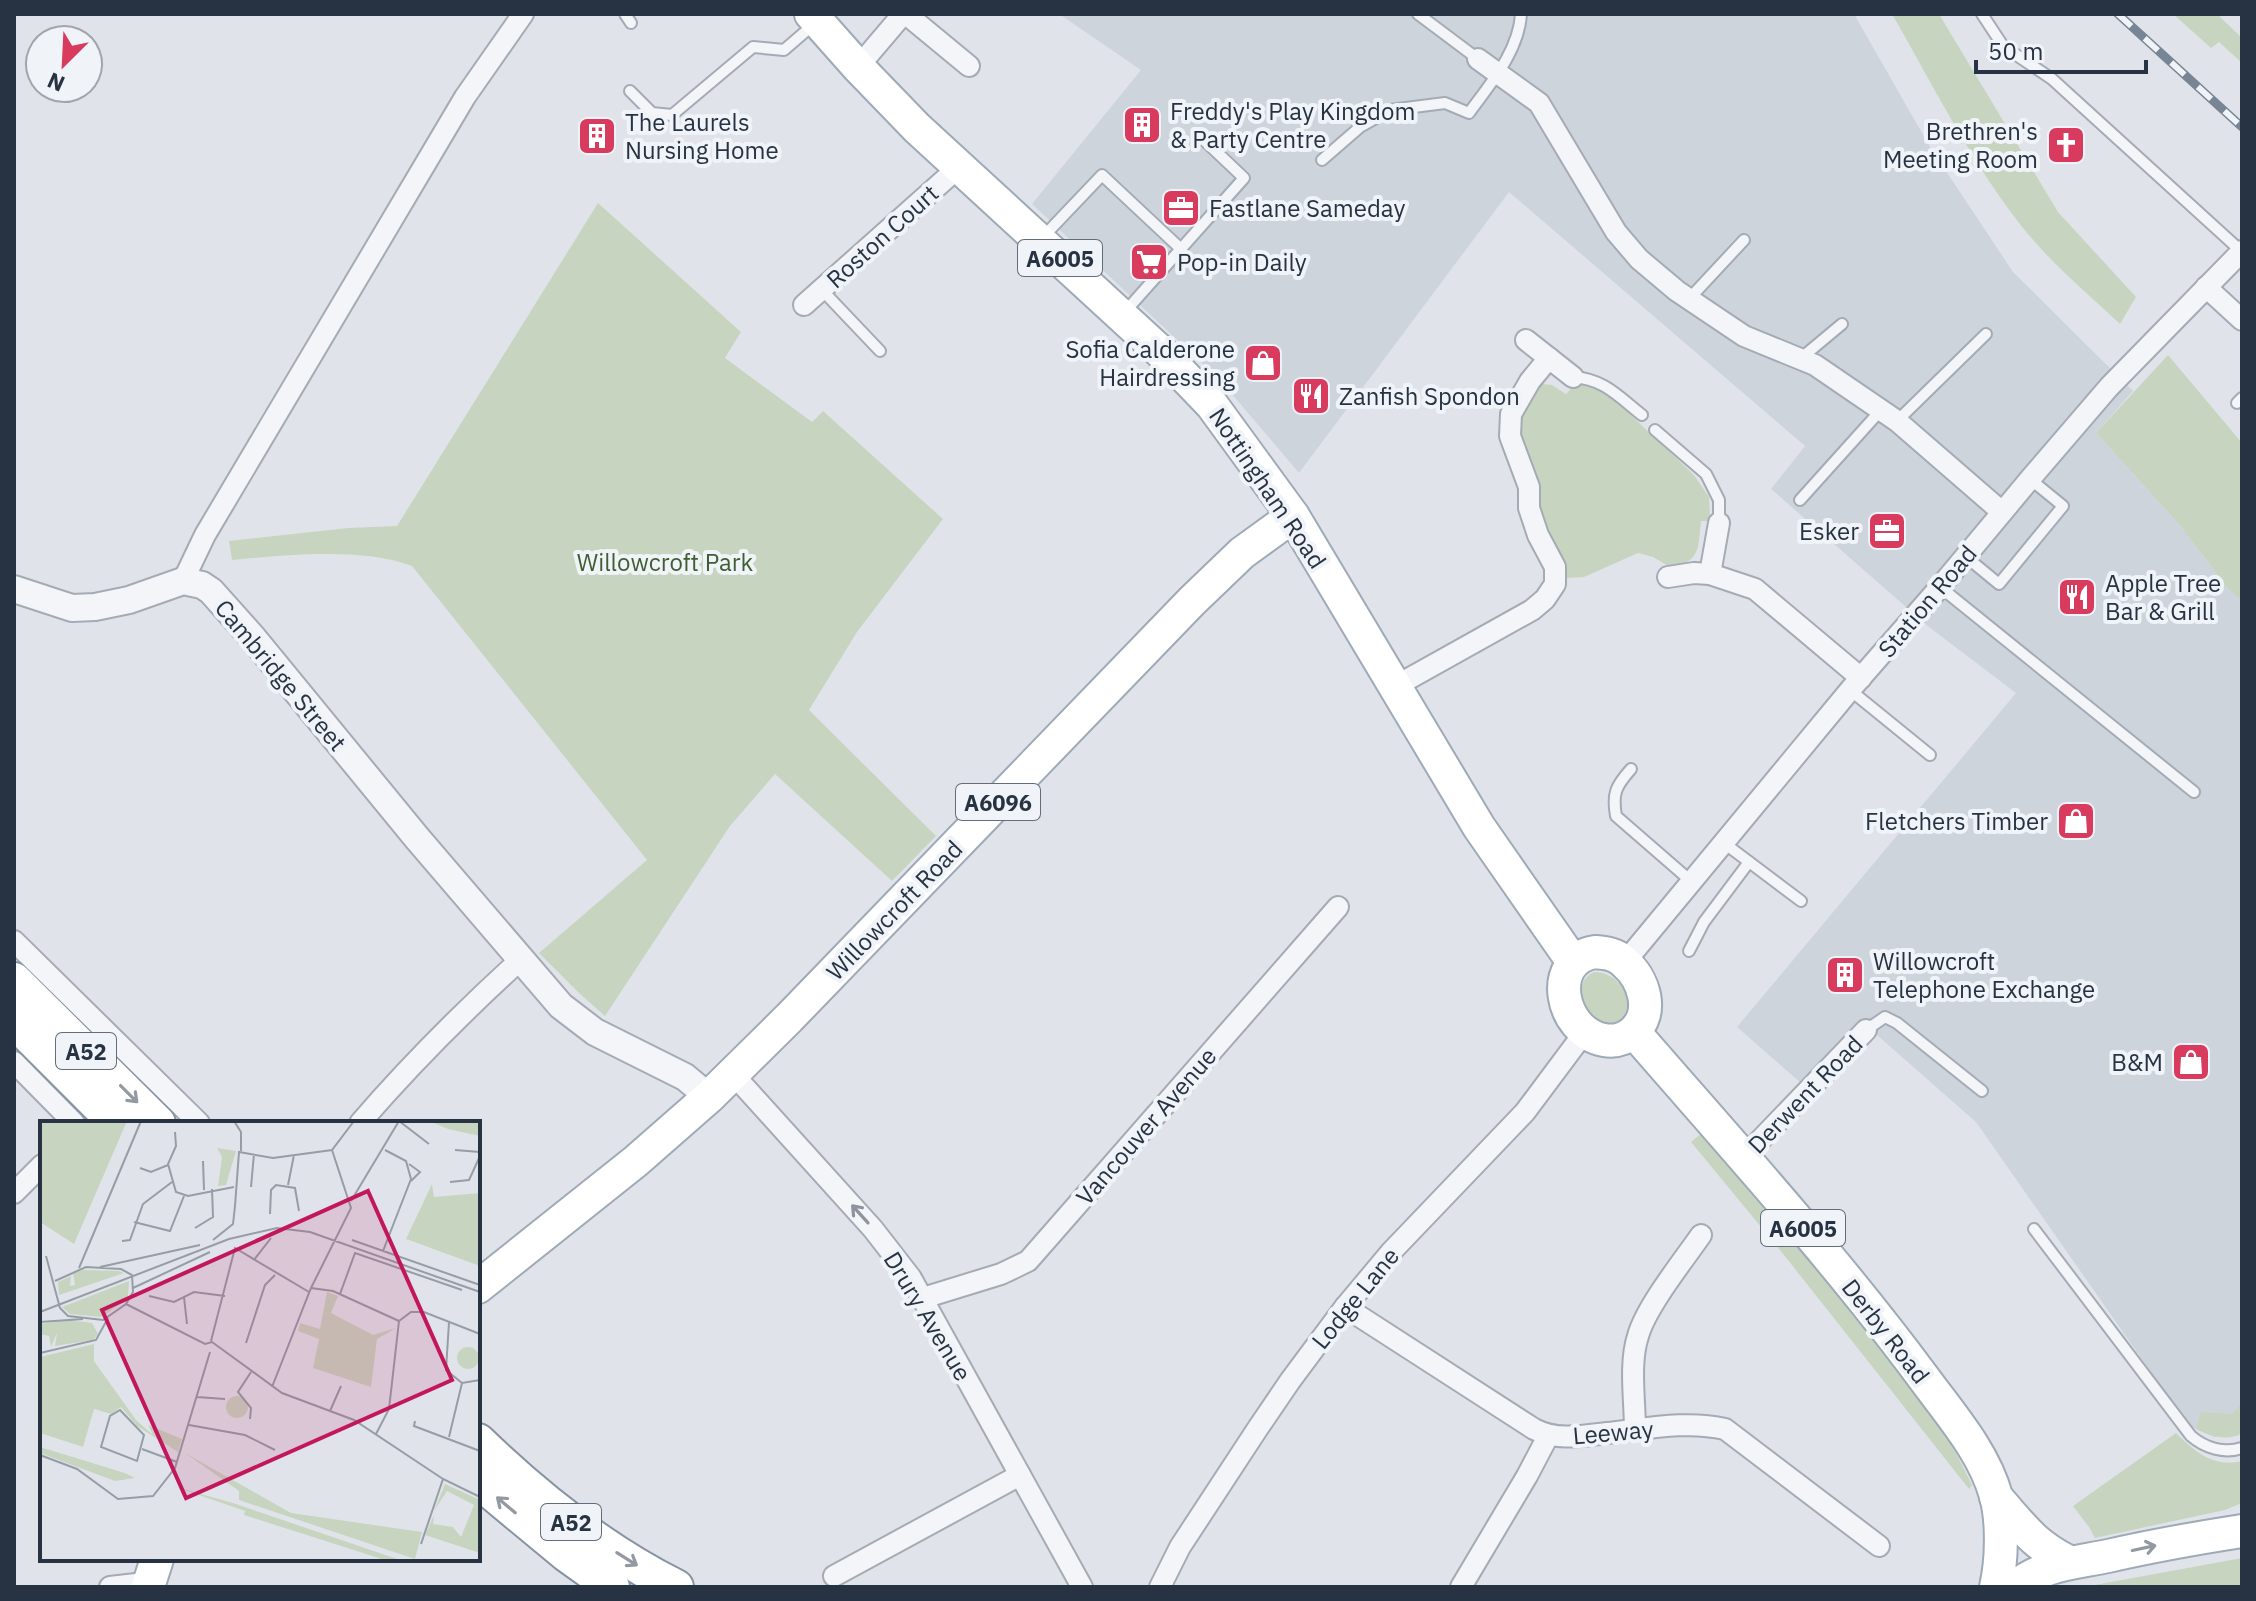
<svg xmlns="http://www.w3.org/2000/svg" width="2256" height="1601" font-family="'IBM Plex Sans',sans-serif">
	<rect width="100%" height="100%" fill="#e0e4ea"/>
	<polygon fill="#ced4dc" points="1059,14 1854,14 1930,147 2013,272 2133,391 2096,433 2177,522 2229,590 2242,601 2242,1433 2237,1436 2214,1437 2188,1425 1976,1122 1861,1021 1801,1083 1737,1027 2016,693 1929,627 1771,489 1805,446 1509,192 1299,473 1220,380 1032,204 1141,70"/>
	<g fill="#c7d5c0">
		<path d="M1892 14H1939L2058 212 2136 297 2120 324C2085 291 2045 258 2016 219 1969 157 1931 82 1892 14Z"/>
		<polygon points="2173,14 2217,14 2242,38 2242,63 2219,42 2211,48"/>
		<path d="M598 203 741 332 725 358 812 422 823 411 943 519 857 632 809 710 936 836 892 881 775 774 730 826 605 1016 579 993 539 953 647 860 412 566C363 547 284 555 232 560L229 541 348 528 397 526Z"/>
		<polygon points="2168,355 2242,443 2242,601 2229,590 2177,522 2096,433"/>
		<path d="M1578 381 1588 383 1616 401 1694 475 1709 497 1710 517 1708 521H1701C1698 547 1701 563 1670 567L1653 557 1638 553 1584 577 1567 578 1562 557 1544 527 1520 435 1521 414 1532 393 1542 384 1552 385 1566 394Z"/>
		<path d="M1594 972C1623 972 1641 1009 1614 1026 1609 1025 1605 1025 1601 1024 1580 1015 1571 983 1594 972Z"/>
		<polygon points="1703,1132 1776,1218 1928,1408 1954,1449 1972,1485 1969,1489 1780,1250 1691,1142"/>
		<path d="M2242 1403V1433C2227 1442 2211 1436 2196 1429L2201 1412 2232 1414Z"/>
		<path d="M2176 1433C2195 1452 2214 1468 2242 1461V1503L2225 1510 2095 1538 2089 1527 2073 1506Z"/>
		<polygon points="2242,1558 2242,1587 2087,1587 2089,1586"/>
	</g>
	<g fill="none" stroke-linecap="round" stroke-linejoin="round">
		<defs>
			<g id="service">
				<polyline points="625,14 631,23"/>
				<polyline points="1418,14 1478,59"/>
				<polyline points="1982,14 2003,46 2052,79 2241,251"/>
				<polyline points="630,91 652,113 672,115 753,47 784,50 813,25"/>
				<path d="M1322 160 1360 127 1390 110 1445 103 1469 113C1490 84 1519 51 1521 14"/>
				<polyline points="1043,237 1102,175 1181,249"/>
				<polyline points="822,290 880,351"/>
				<polyline points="1689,299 1744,240"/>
				<polyline points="1123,314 1244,178 1205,141"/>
				<polyline points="1800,359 1842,324"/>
				<path d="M1573 377C1604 379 1618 396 1642 415"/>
				<polyline points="2237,403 2242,398"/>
				<polyline points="1897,421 1986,334"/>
				<polyline points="1655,430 1706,474 1719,500 1719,523"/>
				<polyline points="1800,500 1881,410"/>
				<polyline points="1965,556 1999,584 2063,506 2030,479"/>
				<polyline points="1940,587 2194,792"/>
				<polyline points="1850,690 1930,755"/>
				<path d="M1631 769C1616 786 1612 793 1616 816L1692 882"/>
				<polyline points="1724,843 1801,901"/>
				<polyline points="1689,951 1704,922 1749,862"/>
				<polyline points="1866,1030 1885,1017 1897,1023 1982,1091"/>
				<path d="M2034 1229 2191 1436C2205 1448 2224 1454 2242 1448"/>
			</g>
			<g id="minor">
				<polyline points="906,14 969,66"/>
				<polyline points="1478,59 1539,103 1616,232 1639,259 1677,291 1744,336 1815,365 1897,421 2002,512"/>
				<polyline points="858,67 903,14"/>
				<polyline points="2206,287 2242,320"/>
				<polyline points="804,305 960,166"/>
				<polyline points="1526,340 1573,377"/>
				<polyline points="1710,574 1719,523"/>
				<polyline points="1668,577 1694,573 1710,574 1755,589 1861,678"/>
				<polyline points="183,581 205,535 465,97 523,14"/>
				<polyline points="1394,687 1532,610 1545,599 1555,584 1555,567 1538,535 1529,508 1529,487 1510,436 1511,414 1530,381 1549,358"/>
				<polyline points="14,941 199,1123"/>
				<polyline points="1625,962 1850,690 1940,587 2030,479 2109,387 2242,251"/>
				<polyline points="14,1062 74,1123"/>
				<polyline points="733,1074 873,1229 911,1278 1082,1587"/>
				<path d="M360 1123C410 1065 463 1012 520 960"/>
				<polyline points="1743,1158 1866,1030"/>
				<polyline points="14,1193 42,1165"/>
				<polyline points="923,1298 1001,1274 1028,1261 1338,907"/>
				<path d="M1345 1307 1534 1429C1557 1441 1582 1436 1607 1433 1645 1429 1687 1420 1725 1429L1879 1546"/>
				<path d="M1635 1430C1635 1401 1629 1363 1638 1336 1646 1307 1683 1261 1701 1235"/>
				<polyline points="834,1576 1020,1475"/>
				<polyline points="110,1587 136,1584 148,1586"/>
				<polyline points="1160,1587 1180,1547 1258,1428 1290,1381 1345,1307 1391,1252 1525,1112 1584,1033"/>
				<polyline points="1461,1587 1527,1476 1548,1436"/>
			</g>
			<polyline id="tertiary" points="14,589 72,608 95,607 129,600 183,581 202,585 211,591 253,638 417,838 561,1006 595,1032 685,1077 709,1097"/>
			<g id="primary">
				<polyline points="811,14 858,67 917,128 1163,354 1212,405 1293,516 1479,827 1573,962"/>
				<path d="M1595 952C1606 953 1616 954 1624 962 1644 979 1655 1013 1633 1032 1625 1039 1615 1042 1604 1040 1560 1032 1546 960 1595 952Z"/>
				<path d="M1634 1032C1732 1145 1834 1257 1923 1377 1950 1414 1984 1452 1996 1496 2003 1522 2002 1561 1996 1587"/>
				<polyline points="478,1287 636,1161 709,1097 789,1018 1192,601 1242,553 1293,516"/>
				<path d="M1996 1497C2022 1526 2032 1543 2067 1561"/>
				<polyline points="148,1587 157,1559"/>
				<path d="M2015 1587C2043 1564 2075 1563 2108 1556 2152 1546 2197 1538 2242 1531"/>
			</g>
			<g id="trunk">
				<polyline points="14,980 158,1123"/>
				<polyline points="14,1021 116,1123"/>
				<path d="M478 1441C537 1498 602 1550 676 1587"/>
				<polyline points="478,1481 566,1554 612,1587"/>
			</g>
		</defs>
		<use href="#service" stroke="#a5abb5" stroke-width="14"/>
		<use href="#minor" stroke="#a5abb5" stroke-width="24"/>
		<use href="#tertiary" stroke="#a5abb5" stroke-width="30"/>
		<use href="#primary" stroke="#9eaab7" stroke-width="36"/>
		<use href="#trunk" stroke="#8693a2" stroke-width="38"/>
		<use href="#service" stroke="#f3f5f8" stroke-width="10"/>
		<use href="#minor" stroke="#f3f5f8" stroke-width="20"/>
		<use href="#tertiary" stroke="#f3f5f8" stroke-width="26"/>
		<use href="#primary" stroke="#fff" stroke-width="32"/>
		<use href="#trunk" stroke="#fff" stroke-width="34"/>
		<defs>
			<polyline id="rail" points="2118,14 2242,127"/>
		</defs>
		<use href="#rail" stroke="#788595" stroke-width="9"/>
		<use href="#rail" stroke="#f0f3f7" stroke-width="6" stroke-dasharray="18" stroke-linecap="butt"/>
	</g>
	<defs><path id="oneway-shaft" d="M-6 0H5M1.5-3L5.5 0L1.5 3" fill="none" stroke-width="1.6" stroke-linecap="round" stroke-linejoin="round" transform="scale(2)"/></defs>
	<g stroke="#9399a1">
		<use href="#oneway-shaft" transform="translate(129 1094) rotate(45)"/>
		<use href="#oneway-shaft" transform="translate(506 1505) rotate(-140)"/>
		<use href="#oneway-shaft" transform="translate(2144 1548) rotate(-12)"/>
		<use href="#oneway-shaft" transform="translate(627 1559) rotate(32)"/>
	</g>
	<use stroke="#8d949e" href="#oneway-shaft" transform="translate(860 1214) rotate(-132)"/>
	<defs>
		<symbol id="building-square" viewBox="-11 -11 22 22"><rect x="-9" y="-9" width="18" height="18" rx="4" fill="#d83b5e" stroke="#f0f3f7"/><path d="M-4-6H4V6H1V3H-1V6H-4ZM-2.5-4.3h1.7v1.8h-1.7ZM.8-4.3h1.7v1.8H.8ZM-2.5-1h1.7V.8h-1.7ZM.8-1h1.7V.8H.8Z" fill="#fff"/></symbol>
		<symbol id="church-square" viewBox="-11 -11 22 22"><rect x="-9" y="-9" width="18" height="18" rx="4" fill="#d83b5e" stroke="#f0f3f7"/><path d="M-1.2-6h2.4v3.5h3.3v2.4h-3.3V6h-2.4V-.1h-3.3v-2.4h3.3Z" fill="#fff"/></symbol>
		<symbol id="office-square" viewBox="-11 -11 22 22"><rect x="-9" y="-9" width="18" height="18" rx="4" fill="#d83b5e" stroke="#f0f3f7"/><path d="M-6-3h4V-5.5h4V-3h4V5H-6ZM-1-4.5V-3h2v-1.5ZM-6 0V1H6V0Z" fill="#fff"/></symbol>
		<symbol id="supermarket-square" viewBox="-11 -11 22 22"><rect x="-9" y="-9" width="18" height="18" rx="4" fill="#d83b5e" stroke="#f0f3f7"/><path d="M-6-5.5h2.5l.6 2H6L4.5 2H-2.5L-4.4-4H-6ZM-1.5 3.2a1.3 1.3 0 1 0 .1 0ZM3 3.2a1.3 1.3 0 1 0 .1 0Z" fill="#fff"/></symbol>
		<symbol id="shop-square" viewBox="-11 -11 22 22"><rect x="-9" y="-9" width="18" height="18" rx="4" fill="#d83b5e" stroke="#f0f3f7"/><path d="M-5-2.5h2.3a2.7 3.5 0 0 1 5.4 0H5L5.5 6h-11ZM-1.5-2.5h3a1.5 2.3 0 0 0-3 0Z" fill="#fff"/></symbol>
		<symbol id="restaurant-square" viewBox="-11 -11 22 22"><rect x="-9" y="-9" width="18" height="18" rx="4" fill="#d83b5e" stroke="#f0f3f7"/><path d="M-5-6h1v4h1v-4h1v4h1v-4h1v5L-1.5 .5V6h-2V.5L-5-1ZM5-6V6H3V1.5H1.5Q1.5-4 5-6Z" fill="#fff"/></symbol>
	</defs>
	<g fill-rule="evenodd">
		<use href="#building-square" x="1120" y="103" width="44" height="44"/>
		<use href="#building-square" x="575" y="114" width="44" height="44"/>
		<use href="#church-square" x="2044" y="123" width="44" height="44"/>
		<use href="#office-square" x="1159" y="186" width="44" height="44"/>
		<use href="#supermarket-square" x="1127" y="240" width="44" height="44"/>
		<use href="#shop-square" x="1241" y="341" width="44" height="44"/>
		<use href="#restaurant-square" x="1289" y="374" width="44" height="44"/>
		<use href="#office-square" x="1865" y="509" width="44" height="44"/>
		<use href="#restaurant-square" x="2055" y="575" width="44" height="44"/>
		<use href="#shop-square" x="2054" y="799" width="44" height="44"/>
		<use href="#building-square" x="1823" y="953" width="44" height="44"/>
		<use href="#shop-square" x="2169" y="1040" width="44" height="44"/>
	</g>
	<g text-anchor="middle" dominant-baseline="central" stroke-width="8" stroke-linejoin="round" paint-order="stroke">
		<g fill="#f0f3f7" stroke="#636d79" stroke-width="2">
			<rect x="1018" y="240" width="84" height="36" rx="6"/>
			<rect x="956" y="784" width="84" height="36" rx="6"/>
			<rect x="56" y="1033" width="60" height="36" rx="6"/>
			<rect x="1761" y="1210" width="84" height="36" rx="6"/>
			<rect x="541" y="1504" width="60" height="36" rx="6"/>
		</g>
		<g font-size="22" font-weight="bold" fill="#273343">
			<text x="1060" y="258">A6005</text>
			<text x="998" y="802">A6096</text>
			<text x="86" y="1051">A52</text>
			<text x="1803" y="1228">A6005</text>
			<text x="571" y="1522">A52</text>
		</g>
		<g font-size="24" fill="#273343" stroke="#f0f3f7" text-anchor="start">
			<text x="1170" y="111">Freddy's Play Kingdom<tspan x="1170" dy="28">&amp; Party Centre</tspan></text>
			<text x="625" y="122">The Laurels<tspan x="625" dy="28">Nursing Home</tspan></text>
			<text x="2038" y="131" text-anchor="end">Brethren's<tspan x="2038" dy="28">Meeting Room</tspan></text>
			<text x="1209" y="208">Fastlane Sameday</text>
			<text x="1177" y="262">Pop-in Daily</text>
			<text x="1235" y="349" text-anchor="end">Sofia Calderone<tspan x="1235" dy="28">Hairdressing</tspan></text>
			<text x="1339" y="396">Zanfish Spondon</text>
			<text x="1859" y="531" text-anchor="end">Esker</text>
			<text x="2105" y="583">Apple Tree<tspan x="2105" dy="28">Bar &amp; Grill</tspan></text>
			<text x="2048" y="821" text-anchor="end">Fletchers Timber</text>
			<text x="1873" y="961">Willowcroft<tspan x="1873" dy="28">Telephone Exchange</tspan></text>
			<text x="2163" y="1062" text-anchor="end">B&amp;M</text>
		</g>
		<g font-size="24" fill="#273343" stroke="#f0f3f7">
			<text transform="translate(882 236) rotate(-42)">Roston Court</text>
			<text transform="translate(1268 488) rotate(56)">Nottingham Road</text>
			<text transform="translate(1927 601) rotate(-50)">Station Road</text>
			<text transform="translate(281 675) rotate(50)">Cambridge Street</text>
			<text transform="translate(894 910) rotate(-46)">Willowcroft Road</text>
			<text transform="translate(1805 1094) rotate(-46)">Derwent Road</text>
			<text transform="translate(1146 1126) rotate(-49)">Vancouver Avenue</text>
			<text transform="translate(1355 1298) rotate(-51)">Lodge Lane</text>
			<text transform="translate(928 1316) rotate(59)">Drury Avenue</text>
			<text transform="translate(1886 1331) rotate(52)">Derby Road</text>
			<text transform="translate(1613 1432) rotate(-5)">Leeway</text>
		</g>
		<g font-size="24" fill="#3f5f33" stroke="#f0f3f7">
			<text x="665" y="562">Willowcroft Park</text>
		</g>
	</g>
	<g transform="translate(40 1121)">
		<rect width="440" height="440" fill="#e0e4ea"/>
		<path d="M0 0H87L34 123 0 101ZM389 0H440V15L408 8ZM177 27 196 30 186 64 178 65 182 36ZM392 63 394 76 440 72V145L366 118ZM44 149 79 150 84 152 19 174 18 161 31 155 30 165 35 164 33 152ZM89 160 88 177 62 196 30 193 22 186ZM287 171 298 175 291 192 333 214 356 207 337 218 331 266 273 247 279 218 258 210 260 202 280 208ZM30 199 52 202 58 213 53 219 15 225 17 212 11 226 9 215 0 213V203ZM54 223V240L96 299 113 314 108 304 142 318 138 331 97 305 81 286 71 293 54 288 43 326 0 312V236ZM417 237a11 11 0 1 1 22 0a11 11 0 1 1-22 0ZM186 286a11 11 0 1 1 22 0a11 11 0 1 1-22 0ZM0 326 85 352 95 357 75 360 0 332ZM145 332 251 392 382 411 375 438 199 379V370ZM405 363 440 379V432L385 414 394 394 393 403 413 406 421 416 434 384 407 370 394 390ZM133 365 196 383 363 440H348L204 394 205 390Z" fill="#c7d5c0"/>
		<path fill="none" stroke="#969da7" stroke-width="2" d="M194 0 201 11V30M135 11 136 25 128 43 136 71 148 75 194 66M415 29 440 31M163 40 164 69M369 43 380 51 371 60M100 47 111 51 128 44M410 61 429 59 440 35M248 64 254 34M211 66 214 33M311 80 359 0 389 23M195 85 199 31 233 37 292 29 314 0M230 93 231 69 236 64 255 67 259 90M94 101 130 110 144 75M155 107 173 96 172 68M173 119 193 103 195 85M312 119 440 164M82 120 90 119 103 83 132 61M343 130 371 58 366 40 345 29M6 135 20 187 28 195 63 199 86 183 93 171 92 154 81 148 46 146 15 160M214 139 231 117M60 146 160 124M39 147 101 0M93 167 170 131M271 167 293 170 359 200M300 173 315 132 422 169M109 175 134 181 154 171 185 175M144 176 147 203M86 183 165 223 172 221 242 272 314 299 403 358 440 376M0 191 189 118 237 107 270 111 440 171M359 200 371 191H384L440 213M0 201 43 198M409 201 406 249 422 262 440 259M171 220 195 127 269 171M206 222 225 164 235 154M0 232 56 219 68 197M232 266 271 167 311 87 292 29M157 276 185 278M80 289 104 314 97 340 61 326 70 295ZM290 290 301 265M210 298 211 287 198 271 211 251M375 300 374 305 440 330M149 304 205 314 235 329M336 313 349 288 359 200M409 316 422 262M102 328 137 341M0 334 37 348 78 378 113 375 135 347 170 231M381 423 403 358"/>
		<path fill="#c2185b" fill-opacity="0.15" stroke="#c2185b" stroke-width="4" d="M328 70 412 259 146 377 62 189Z"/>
		<rect width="440" height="440" fill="none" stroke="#273343" stroke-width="4"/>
	</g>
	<rect width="2256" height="1601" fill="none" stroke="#273343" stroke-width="32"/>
	<g transform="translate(64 64) rotate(204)"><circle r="38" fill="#f0f3f7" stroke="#a0a6af" stroke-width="2"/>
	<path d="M0-6L14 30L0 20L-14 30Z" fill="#d83b5e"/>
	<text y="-12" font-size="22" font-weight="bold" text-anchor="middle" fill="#273343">N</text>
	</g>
	<path d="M1976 60v12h170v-12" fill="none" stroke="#273343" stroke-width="4"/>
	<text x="1988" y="60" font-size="24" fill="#273343" stroke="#f0f3f7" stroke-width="6" paint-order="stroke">50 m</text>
</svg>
